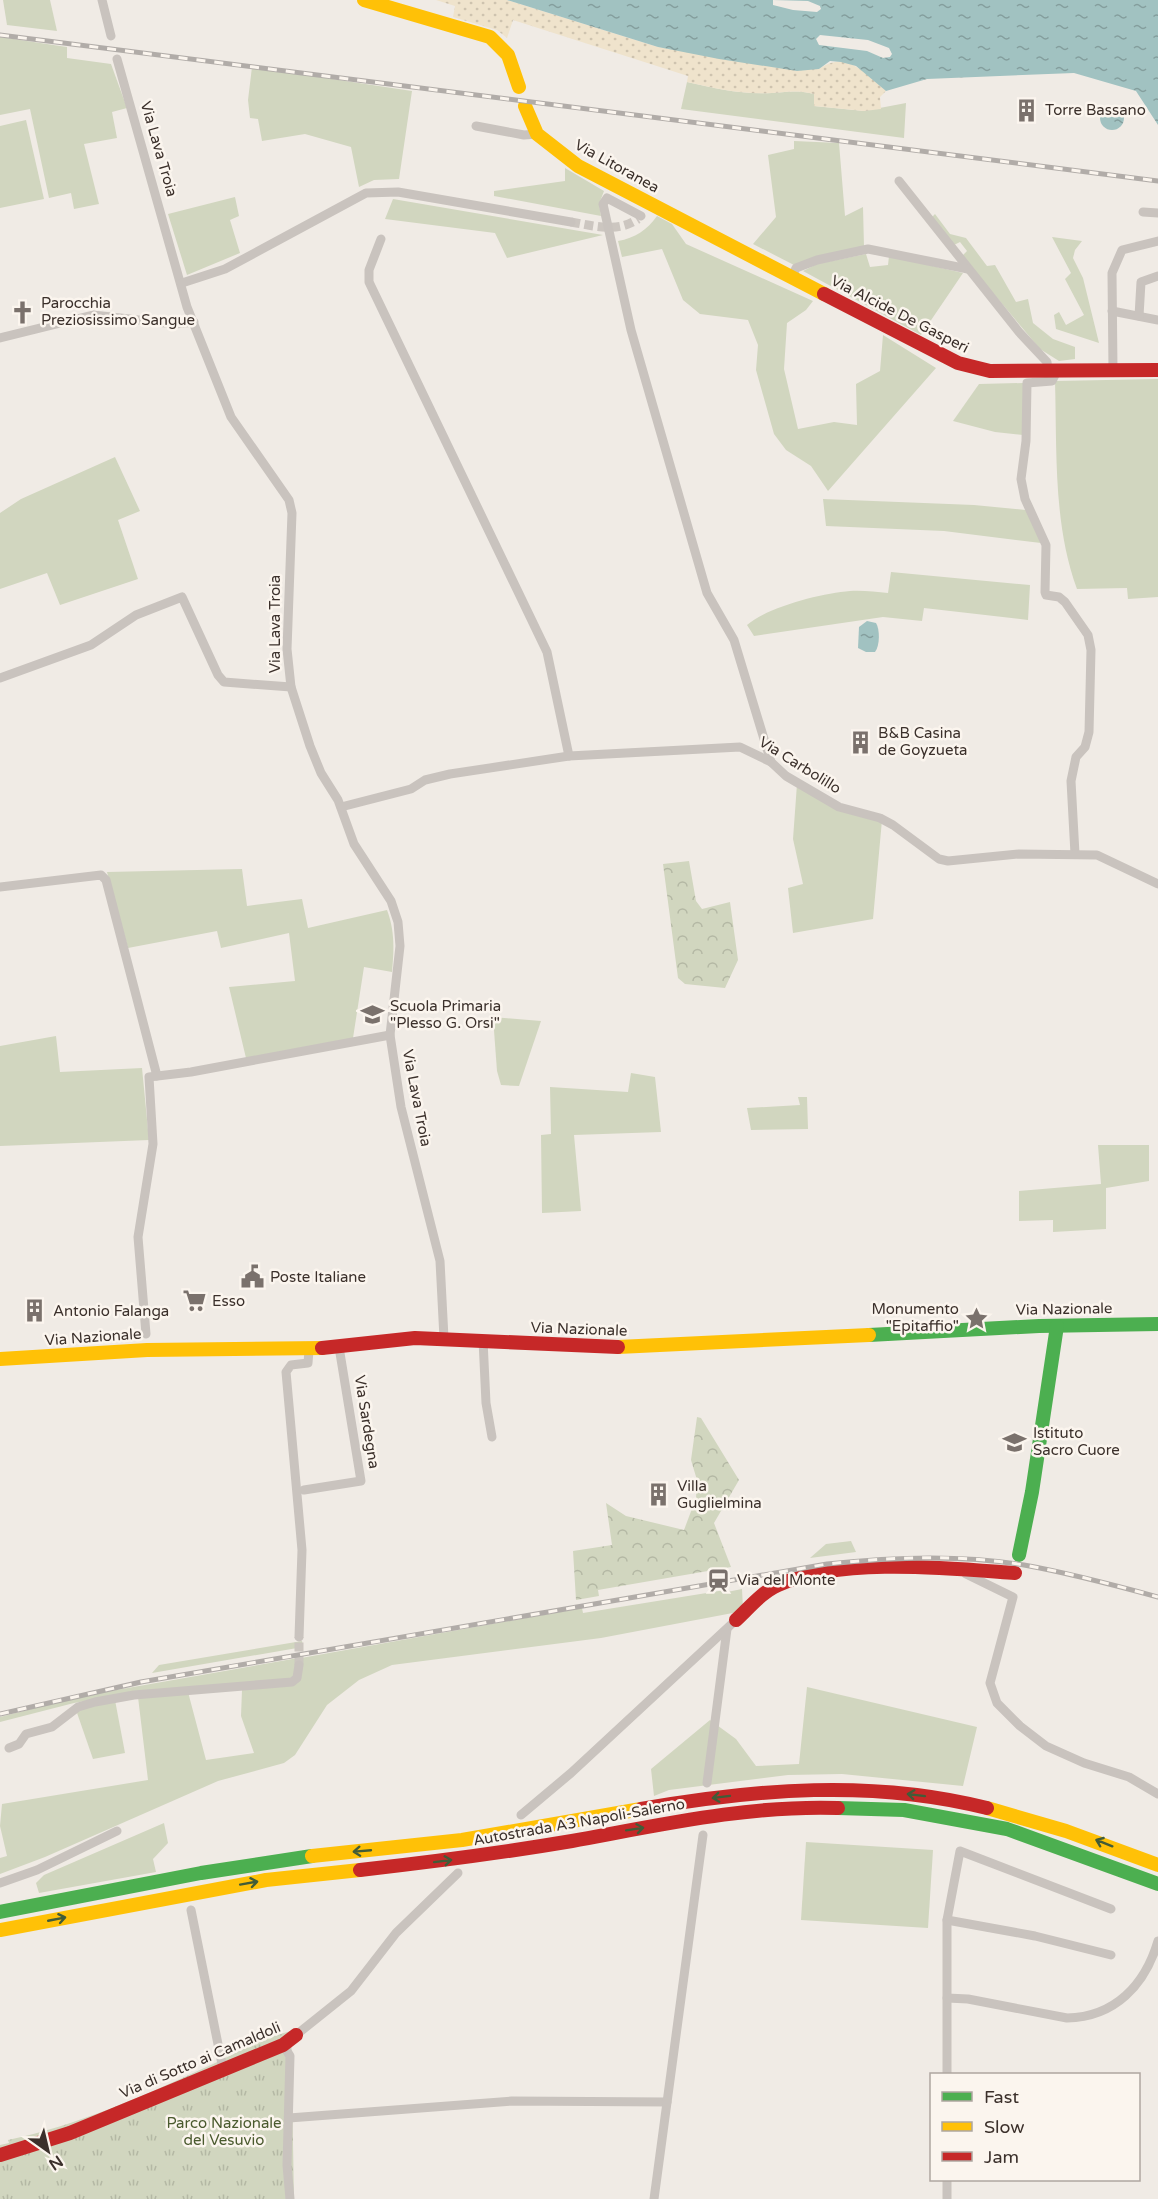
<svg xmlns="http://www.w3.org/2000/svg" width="1158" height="2199" font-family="'Varela Round',sans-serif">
	<defs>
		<pattern id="forest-crowns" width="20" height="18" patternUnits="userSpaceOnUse" patternTransform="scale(1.5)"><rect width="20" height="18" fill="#d1d6bf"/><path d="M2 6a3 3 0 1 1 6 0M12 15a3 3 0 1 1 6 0" fill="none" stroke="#b4b8a4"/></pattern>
		<pattern id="sand-dots" width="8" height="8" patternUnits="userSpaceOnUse" patternTransform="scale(1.5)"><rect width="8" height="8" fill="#efe3cc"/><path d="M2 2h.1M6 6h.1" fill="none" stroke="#cec3af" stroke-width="1.8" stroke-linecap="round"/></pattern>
		<pattern id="park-tufts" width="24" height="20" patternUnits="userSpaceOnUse" patternTransform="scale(1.5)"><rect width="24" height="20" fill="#d1d6bf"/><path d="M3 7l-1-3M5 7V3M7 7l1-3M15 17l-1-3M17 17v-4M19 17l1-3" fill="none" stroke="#b4b8a4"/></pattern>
		<pattern id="water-ripples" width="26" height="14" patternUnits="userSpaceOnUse" patternTransform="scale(1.5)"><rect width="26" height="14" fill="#a1c2c1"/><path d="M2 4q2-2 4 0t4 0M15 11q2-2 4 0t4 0" fill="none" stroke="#849e9d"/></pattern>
	</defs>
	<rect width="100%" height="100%" fill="#f0ebe5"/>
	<g fill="#d1d6bf">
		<polygon points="3,0 50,0 57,31 7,25"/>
		<polygon points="0,37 67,47 67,58 111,64 127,108 112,112 117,138 84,144 99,204 74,209 71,193 49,198 30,109 0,115"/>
		<polygon points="252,67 412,91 399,179 374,180 359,187 351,147 305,134 262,141 258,119 250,118 248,100"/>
		<path d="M687 82C714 88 743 95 772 93 790 92 796 90 814 94V106L864 111 906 103 904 138 681 109Z"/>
		<polygon points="26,120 44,199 0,208 0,126"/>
		<polygon points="794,141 839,143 845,216 863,207 864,247 794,265 753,244 776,217 768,155 794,149"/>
		<polygon points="565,168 604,191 599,204 601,216 494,196 494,191 565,181"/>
		<polygon points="235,197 239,216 230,220 240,253 187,275 168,214"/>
		<polygon points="393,199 603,235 507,258 495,233 385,219"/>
		<polygon points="935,214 950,234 966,238 987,266 995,265 1016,302 1028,299 1033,323 1053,339 1075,347 1075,359 1059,361 1040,349 962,256 967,251 960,242 954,245 932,217"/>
		<path d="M657 216 672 224 686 244 813 301 806 310 787 323 784 369 798 429 834 422 857 425 856 384 880 371 883 335 936 368 828 491 811 466 786 450 774 434 756 370 758 345 748 320 700 314 683 300 662 249 622 257 618 241C635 238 647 230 657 216Z"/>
		<polygon points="1052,237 1082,241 1075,250 1073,258 1083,278 1099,343 1056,329 1054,315 1059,312 1066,325 1084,315 1065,279 1071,273"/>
		<polygon points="866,254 870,267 888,265 889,256 963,273 921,335 803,271 817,264"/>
		<path d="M1158 379V597L1128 599 1127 588 1077 589C1053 524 1057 450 1055 381Z"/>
		<polygon points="1023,383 1023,435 995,432 953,421 979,384"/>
		<polygon points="115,457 140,511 118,520 138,579 60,605 47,573 0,589 0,513 21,499"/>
		<polygon points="823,499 974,505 1026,510 1041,543 944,531 826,526"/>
		<path d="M891 572 1030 585 1028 620 924 608 922 621 883 617 754 636 747 625C768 607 822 593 850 591 862 590 876 592 888 593Z"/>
		<polygon points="797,784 834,808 882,820 873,919 793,933 788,888 803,884 793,839"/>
		<path d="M242 869 247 906 302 899 308 928 387 910C395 931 394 950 392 972L364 967 353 1038 246 1058 229 987 295 981 289 933 221 948 217 931 128 948 107 872Z"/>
		<polygon points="493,1017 541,1021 519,1086 501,1085 497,1071"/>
		<polygon points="56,1036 60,1072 142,1068 149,1140 0,1146 0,1046"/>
		<polygon points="631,1073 655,1077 661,1132 574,1135 581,1211 542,1213 541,1135 551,1134 550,1087 628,1092"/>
		<polygon points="798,1097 807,1097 808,1129 751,1130 747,1108 800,1105"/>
		<polygon points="1098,1145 1149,1145 1149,1181 1106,1188 1106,1229 1053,1232 1053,1220 1019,1221 1019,1191 1101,1184"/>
		<polygon points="851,1541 856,1552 810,1558 826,1544"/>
		<polygon points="742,1589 743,1609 738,1612 601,1638 392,1665 359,1680 327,1705 295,1755 284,1763 218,1781 45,1857 0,1874 0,1858 7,1856 0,1826 2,1804 148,1780 138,1697 188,1692 206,1760 254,1753 241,1716 242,1690 299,1676 301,1658 582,1608 583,1613 725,1590 727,1592"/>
		<polygon points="302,1641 303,1647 152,1673 159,1665"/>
		<polygon points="298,1658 296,1676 290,1680 134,1692 74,1703 0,1722 0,1717 82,1696"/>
		<polygon points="807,1687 977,1727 963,1786 842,1774 788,1775 669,1790 654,1796 651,1769 710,1720 736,1739 756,1766 799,1764"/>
		<polygon points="115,1700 125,1753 93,1759 76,1710"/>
		<polygon points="164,1823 168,1843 153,1859 156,1872 39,1893 36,1883 44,1875"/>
		<polygon points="806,1842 933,1850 928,1928 801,1920"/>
	</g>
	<g fill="url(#forest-crowns)">
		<polygon points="689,861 696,901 702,909 730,902 738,960 725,988 685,984 678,978 663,864"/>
		<polygon points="697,1417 701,1418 739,1480 714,1523 731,1567 598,1590 599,1596 576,1600 573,1551 612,1545 606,1503 626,1516 684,1530 696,1498 697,1480 691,1460"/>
	</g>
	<path fill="url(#sand-dots)" d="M436 0H507L658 47 819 69C846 50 865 73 886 91L880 97 881 109 864 111 814 106V94C794 90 791 92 772 93 743 95 714 88 687 82L688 76 513 20 507 38 497 30 453 17 455 6Z"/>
	<path fill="url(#park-tufts)" d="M291 2031 294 2199H0V2145L9 2143 8 2140C79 2125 145 2095 211 2065 237 2053 262 2038 291 2031Z"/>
	<g fill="url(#water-ripples)">
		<polygon points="507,0 1158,0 1158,125 1136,91 1074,73 927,79 886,91 856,66 841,62 830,61 819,69 797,71 719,59 658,47"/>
		<circle cx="1112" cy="118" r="12"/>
		<path d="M867 621 876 623C880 629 880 646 875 652H866L858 648 859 627Z"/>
	</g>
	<g fill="#f0ebe5">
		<polygon points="773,0 808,1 820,6 821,9 817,12 793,10 773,5"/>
		<polygon points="820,35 868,40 889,48 892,54 890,57 883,58 867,51 819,45 816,39"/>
	</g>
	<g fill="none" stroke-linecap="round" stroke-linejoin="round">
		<g stroke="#ccc6c0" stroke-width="9" stroke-dasharray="9 4.5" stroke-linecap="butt">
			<path d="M571 222C595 226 617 233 638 219"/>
			<polyline points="299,1665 299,1637"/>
		</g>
		<g stroke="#c9c3be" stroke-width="9">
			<polyline points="102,0 111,36"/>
			<polyline points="117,59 187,307 231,417 289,500 292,513 287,649 291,687 310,746 321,773 338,800 354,844 391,901 398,922 400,946 390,1035 401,1107 440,1261 444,1338"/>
			<polyline points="476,126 524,135 537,134"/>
			<polyline points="899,181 1019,332 1047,362 1048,371"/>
			<polyline points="1143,212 1158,213"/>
			<polyline points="641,216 607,198 603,204 631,330 707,593 734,640 771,762"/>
			<polyline points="381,239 369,270 369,282 547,652 569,756"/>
			<polyline points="792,277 796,268 817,260 868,249 968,269"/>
			<polyline points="182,283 225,269 366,193 398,192 571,222"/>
			<polyline points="1112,311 1158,320"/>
			<polyline points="1139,316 1141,282 1158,276"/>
			<polyline points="0,338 93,315 175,324 194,322"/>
			<polyline points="1113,370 1112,273 1122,250 1158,241"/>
			<polyline points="1057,371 1052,381 1027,383 1026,441 1021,479 1025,499 1046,545 1045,592 1046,595 1059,597 1065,602 1088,635 1091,650 1089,732 1085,747 1076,757 1071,781 1075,854"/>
			<polyline points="0,678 91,645 136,615 182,597 218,675 224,682 291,687"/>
			<polyline points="341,807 411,789 425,780 450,774 569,756 740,747 771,762 786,776 839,807 880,818 893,825 939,859 948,861 1019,854 1097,855 1158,884"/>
			<polyline points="0,887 101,875 106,880 157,1076"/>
			<polyline points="146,1334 138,1237 153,1144 149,1077 191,1072 390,1035"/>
			<polyline points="483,1340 486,1403 492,1437"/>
			<polyline points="304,1490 361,1481 339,1347"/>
			<polyline points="964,1570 966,1574 1013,1597 990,1683 997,1703 1020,1726 1046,1746 1084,1763 1129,1777 1158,1794"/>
			<polyline points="299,1637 302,1550 286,1372 291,1365 308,1363 309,1350"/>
			<polyline points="9,1748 19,1744 26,1734 52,1727 78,1707 95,1702 134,1695 292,1682 297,1678 299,1665"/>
			<polyline points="707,1783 727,1629"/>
			<polyline points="521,1815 571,1773 736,1620"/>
			<polyline points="0,1883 37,1870 117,1831"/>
			<polyline points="191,1910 223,2069"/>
			<polyline points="947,1920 1035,1936 1111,1955"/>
			<path d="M947 1998 968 1999 1067 2018C1115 2017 1145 1985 1158 1941"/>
			<polyline points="296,2035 351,1991 396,1933 458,1873"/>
			<polyline points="283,2045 290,2056 287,2165 290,2199"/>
			<polyline points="947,2074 947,1920 960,1851 1111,1909"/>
			<polyline points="289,2118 512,2101 667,2102"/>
			<polyline points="654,2199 703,1835"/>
			<polyline points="947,2199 947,2180"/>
		</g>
		<g stroke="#4caf50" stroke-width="14">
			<polyline points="869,1335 1039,1326 1158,1324"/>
			<polyline points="1019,1555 1032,1492 1057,1326"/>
			<polyline points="838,1808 904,1810 1007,1829 1158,1884"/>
			<polyline points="0,1912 201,1873 312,1856"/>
		</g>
		<g stroke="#ffc107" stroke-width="14">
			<polyline points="364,0 490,37 508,55 519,87"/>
			<polyline points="525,106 537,134 578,166 824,294"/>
			<polyline points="618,1347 869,1335"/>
			<polyline points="0,1359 147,1350 322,1348"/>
			<polyline points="987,1808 1066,1831 1158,1865"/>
			<polyline points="312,1856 462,1840 641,1809"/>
			<polyline points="0,1930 266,1880 360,1870"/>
		</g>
		<g stroke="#c62828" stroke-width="14">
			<polyline points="824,294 958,363 990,371 1158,370"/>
			<polyline points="322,1348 415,1338 618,1347"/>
			<path d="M736 1620C749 1608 762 1592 778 1585 842 1557 947 1568 1015 1573"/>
			<path d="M641 1809C756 1789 872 1779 987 1808"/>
			<path d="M360 1870C431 1862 501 1853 572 1841 660 1825 748 1805 838 1808"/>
			<polyline points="0,2155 70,2133 283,2045 296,2035"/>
		</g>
		<defs>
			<g id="rail">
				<polyline points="0,35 1158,181"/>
				<path d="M0 1714 141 1682 827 1564C892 1557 959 1554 1024 1565 1069 1573 1114 1585 1158 1597"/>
			</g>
		</defs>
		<use href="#rail" stroke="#b1aca8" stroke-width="5"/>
		<use href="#rail" stroke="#fbf5ee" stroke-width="3" stroke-dasharray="9" stroke-linecap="butt"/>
	</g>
	<defs><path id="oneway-shaft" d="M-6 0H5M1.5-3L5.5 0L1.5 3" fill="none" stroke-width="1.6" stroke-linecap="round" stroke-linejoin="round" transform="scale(1.5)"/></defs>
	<g stroke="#415c38">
		<use href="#oneway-shaft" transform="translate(916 1795) rotate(-173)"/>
		<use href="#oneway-shaft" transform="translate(721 1797) rotate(173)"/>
		<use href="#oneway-shaft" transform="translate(635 1829) rotate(-9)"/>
		<use href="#oneway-shaft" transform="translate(1104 1843) rotate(-158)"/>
		<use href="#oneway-shaft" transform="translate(362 1851) rotate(175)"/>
		<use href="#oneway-shaft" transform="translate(443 1861) rotate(-7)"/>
		<use href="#oneway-shaft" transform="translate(249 1883) rotate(-10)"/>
		<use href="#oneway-shaft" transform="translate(57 1919) rotate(-11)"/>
	</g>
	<defs>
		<symbol id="building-bare" viewBox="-9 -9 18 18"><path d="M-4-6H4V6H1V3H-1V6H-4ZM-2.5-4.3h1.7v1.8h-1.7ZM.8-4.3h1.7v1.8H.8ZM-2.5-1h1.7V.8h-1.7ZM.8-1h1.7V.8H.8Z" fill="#7a716c" stroke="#fbf5ee" stroke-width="2.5" paint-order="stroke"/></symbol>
		<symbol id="church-bare" viewBox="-9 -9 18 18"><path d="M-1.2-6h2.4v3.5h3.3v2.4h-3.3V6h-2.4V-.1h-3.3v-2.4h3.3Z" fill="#7a716c" stroke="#fbf5ee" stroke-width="2.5" paint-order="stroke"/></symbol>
		<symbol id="school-bare" viewBox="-9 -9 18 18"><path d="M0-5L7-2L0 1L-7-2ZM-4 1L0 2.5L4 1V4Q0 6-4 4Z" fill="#7a716c" stroke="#fbf5ee" stroke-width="2.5" paint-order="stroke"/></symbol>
		<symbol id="civic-bare" viewBox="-9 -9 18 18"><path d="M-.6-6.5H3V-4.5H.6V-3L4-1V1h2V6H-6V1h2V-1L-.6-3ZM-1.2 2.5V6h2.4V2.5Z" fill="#7a716c" stroke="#fbf5ee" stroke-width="2.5" paint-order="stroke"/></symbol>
		<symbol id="supermarket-bare" viewBox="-9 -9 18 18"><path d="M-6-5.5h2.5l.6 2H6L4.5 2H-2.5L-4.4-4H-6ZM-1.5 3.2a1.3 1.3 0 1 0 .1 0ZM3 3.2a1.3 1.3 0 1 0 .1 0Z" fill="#7a716c" stroke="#fbf5ee" stroke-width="2.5" paint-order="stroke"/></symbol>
		<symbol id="sight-bare" viewBox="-9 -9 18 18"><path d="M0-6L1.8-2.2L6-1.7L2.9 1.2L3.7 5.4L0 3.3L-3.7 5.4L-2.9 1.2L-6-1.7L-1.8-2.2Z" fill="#7a716c" stroke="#fbf5ee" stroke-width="2.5" paint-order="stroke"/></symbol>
		<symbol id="station-bare" viewBox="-9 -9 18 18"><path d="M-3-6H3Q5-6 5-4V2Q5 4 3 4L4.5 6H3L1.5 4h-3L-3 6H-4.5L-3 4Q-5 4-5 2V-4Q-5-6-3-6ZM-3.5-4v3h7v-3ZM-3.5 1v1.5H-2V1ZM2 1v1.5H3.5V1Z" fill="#7a716c" stroke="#fbf5ee" stroke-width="2.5" paint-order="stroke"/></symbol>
	</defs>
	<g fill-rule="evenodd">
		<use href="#building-bare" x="1010" y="94" width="33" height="33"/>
		<use href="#church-bare" x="6" y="296" width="33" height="33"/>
		<use href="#building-bare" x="844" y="726" width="33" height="33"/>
		<use href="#school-bare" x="356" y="998" width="33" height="33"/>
		<use href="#civic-bare" x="236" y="1260" width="33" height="33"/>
		<use href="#supermarket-bare" x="178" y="1284" width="33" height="33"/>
		<use href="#building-bare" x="18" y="1294" width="33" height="33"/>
		<use href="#sight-bare" x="960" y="1302" width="33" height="33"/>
		<use href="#school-bare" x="998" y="1426" width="33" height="33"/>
		<use href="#building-bare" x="642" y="1478" width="33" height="33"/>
		<use href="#station-bare" x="702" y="1564" width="33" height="33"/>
	</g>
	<g text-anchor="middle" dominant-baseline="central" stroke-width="5" stroke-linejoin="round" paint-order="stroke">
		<g font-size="15" fill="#3b302b" stroke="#fbf5ee" text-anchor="start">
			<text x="1045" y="110">Torre Bassano</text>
			<text x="41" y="303">Parocchia<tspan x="41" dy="17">Preziosissimo Sangue</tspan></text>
			<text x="878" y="733">B&amp;B Casina<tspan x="878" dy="17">de Goyzueta</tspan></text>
			<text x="390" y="1006">Scuola Primaria<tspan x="390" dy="17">"Plesso G. Orsi"</tspan></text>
			<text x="270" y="1277">Poste Italiane</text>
			<text x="212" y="1301">Esso</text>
			<text x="959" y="1309" text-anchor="end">Monumento<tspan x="959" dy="17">"Epitaffio"</tspan></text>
			<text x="53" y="1311">Antonio Falanga</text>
			<text x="1033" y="1433">Istituto<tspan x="1033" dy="17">Sacro Cuore</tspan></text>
			<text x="677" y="1486">Villa<tspan x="677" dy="17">Guglielmina</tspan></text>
			<text x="737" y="1580">Via del Monte</text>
		</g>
		<g font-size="15" fill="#3b302b" stroke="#fbf5ee">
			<text transform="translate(159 149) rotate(74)">Via Lava Troia</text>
			<text transform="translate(617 166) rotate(29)">Via Litoranea</text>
			<text transform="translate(900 314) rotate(27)">Via Alcide De Gasperi</text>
			<text transform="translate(275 624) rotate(-90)">Via Lava Troia</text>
			<text transform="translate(800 765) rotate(32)">Via Carbolillo</text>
			<text transform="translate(417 1098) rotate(79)">Via Lava Troia</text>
			<text transform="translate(1064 1309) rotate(-1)">Via Nazionale</text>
			<text transform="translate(579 1329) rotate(2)">Via Nazionale</text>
			<text transform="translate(93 1337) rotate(-4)">Via Nazionale</text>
			<text transform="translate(367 1422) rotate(81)">Via Sardegna</text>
			<text transform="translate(579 1822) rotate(-10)">Autostrada A3 Napoli-Salerno</text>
			<text transform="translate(200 2060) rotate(-23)">Via di Sotto ai Camaldoli</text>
		</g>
		<g font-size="15" fill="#4a5a2e" stroke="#fbf5ee">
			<text x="224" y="2123">Parco Nazionale<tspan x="224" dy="17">del Vesuvio</tspan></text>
		</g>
	</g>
	<rect x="930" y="2073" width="210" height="108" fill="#fbf5ee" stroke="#aea6a0" stroke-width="1.5"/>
	<rect x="942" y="2092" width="30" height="9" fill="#4caf50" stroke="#aea6a0" stroke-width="1.5"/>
	<text x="984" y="2103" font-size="18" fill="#3b302b">Fast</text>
	<rect x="942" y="2122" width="30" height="9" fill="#ffc107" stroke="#aea6a0" stroke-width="1.5"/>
	<text x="984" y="2133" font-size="18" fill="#3b302b">Slow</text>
	<rect x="942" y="2152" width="30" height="9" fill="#c62828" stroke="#aea6a0" stroke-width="1.5"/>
	<text x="984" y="2163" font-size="18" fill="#3b302b">Jam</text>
	<g transform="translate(48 2151) rotate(146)" stroke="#fbf5ee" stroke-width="4.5" paint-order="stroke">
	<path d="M0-4.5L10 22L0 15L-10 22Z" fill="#3b302b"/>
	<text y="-9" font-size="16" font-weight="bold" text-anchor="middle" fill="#3b302b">N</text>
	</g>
</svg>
